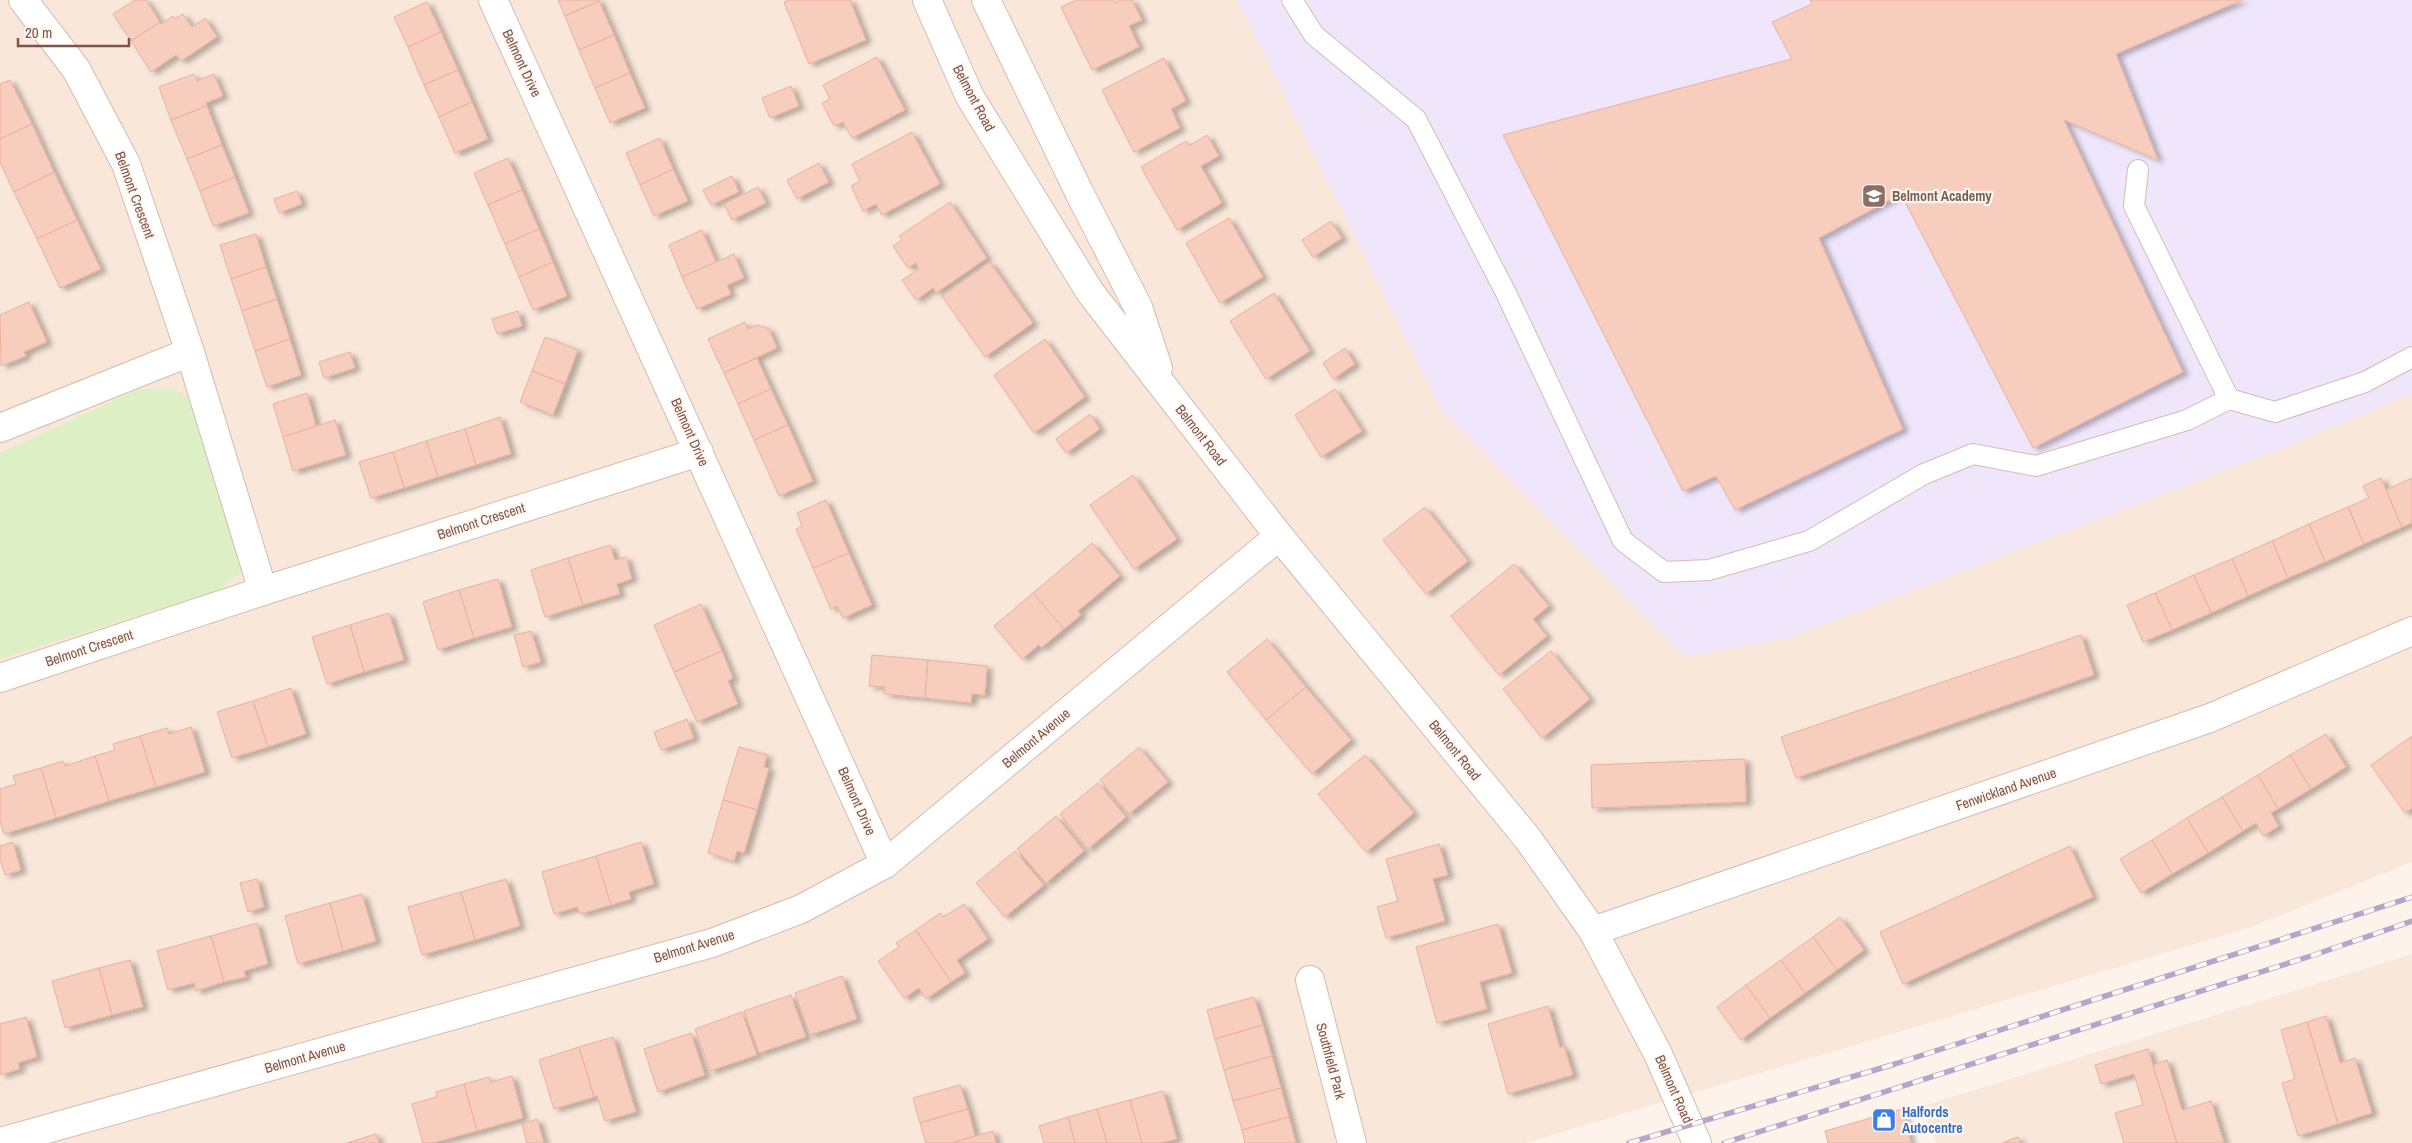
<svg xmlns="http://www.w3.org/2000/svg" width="2412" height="1143" font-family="'Archivo Narrow',sans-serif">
	<defs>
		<filter id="shadow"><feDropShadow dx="5.5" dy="3" stdDeviation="2.5" flood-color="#0004"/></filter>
	</defs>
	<rect width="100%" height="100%" fill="#fef3ea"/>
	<g fill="#f9e7da">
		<polygon points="0,0 2412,0 2412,862 2249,928 1525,1143 0,1143"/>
		<polygon points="2412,954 2412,1143 1936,1143 1923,1106"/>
	</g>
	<polygon fill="#f0e6fb" points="1237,0 2412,0 2412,393 2288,446 1786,639 1685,657 1442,411"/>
	<polygon fill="#dcefc5" points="139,389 176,389 205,413 246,547 240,572 219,590 0,659 0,453"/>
	<g fill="#f7cdbe" stroke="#ecaf9c" filter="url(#shadow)">
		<polygon points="135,0 146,0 160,22 131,41 113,14"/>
		<polygon points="558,0 599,0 599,1 565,16"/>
		<polygon points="789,0 850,0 866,40 809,64 784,2"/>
		<polygon points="1077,0 1113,0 1115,3 1120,0 1132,0 1142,20 1129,26 1139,47 1092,70 1061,7"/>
		<polygon points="1810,0 2242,0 2116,54 2158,160 2064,120 2183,372 2033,448 1901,194 1819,238 1903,429 1735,510 1716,476 1683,491 1503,135 1792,59 1772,22 1812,4"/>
		<polygon points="599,1 614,35 579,50 565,16"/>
		<polygon points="427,2 441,32 408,47 394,17"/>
		<polygon points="183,14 192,27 205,18 217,37 181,61 176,55 151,72 131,41 160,22 161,24 173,16 175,19"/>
		<polygon points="441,32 458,70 424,85 408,47"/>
		<polygon points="614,35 630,73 595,88 579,50"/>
		<polygon points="877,57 905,110 852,138 843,122 834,126 822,103 830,99 823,85"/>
		<polygon points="1164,58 1186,101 1171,109 1180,128 1134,152 1102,90"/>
		<polygon points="458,70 472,102 439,117 424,85"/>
		<polygon points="630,73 645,108 610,123 595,88"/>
		<polygon points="194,74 197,81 214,74 223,96 206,103 207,106 171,120 159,87"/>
		<polygon points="10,80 32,124 0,139 0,84"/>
		<polygon points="791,86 799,106 770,118 762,98"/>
		<polygon points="472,102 488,139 455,153 439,117"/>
		<polygon points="207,106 222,145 187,159 171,120"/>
		<polygon points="32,124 54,172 14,192 0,162 0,139"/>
		<polygon points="912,132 940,184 882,215 876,204 863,211 851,186 860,181 852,164"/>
		<polygon points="1207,135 1219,156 1201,166 1222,203 1177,230 1141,167 1186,141 1189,146"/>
		<polygon points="660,138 673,169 640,185 626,153"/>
		<polygon points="222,145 235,177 200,191 187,159"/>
		<polygon points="508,158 522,190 488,205 474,173"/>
		<polygon points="819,163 829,182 797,199 787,180"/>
		<polygon points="673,169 688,201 654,216 640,185"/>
		<polygon points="54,172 77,220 37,239 14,192"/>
		<polygon points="732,176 739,192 711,205 703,190"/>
		<polygon points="235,177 249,213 213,226 200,191"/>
		<polygon points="758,187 766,203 732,220 724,204"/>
		<polygon points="522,190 539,229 505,244 488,205"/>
		<polygon points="297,191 302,204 279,213 274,199"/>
		<polygon points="950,202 987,258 936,293 933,288 916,300 902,280 919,269 916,263 908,268 893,246 902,240 899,236"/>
		<polygon points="1229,218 1263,277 1220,303 1186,243"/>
		<polygon points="77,220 101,269 60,288 37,239"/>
		<polygon points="1331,221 1342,238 1313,257 1302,240"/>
		<polygon points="539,229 553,262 519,277 505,244"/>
		<polygon points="702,230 716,262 682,277 669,245"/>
		<polygon points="256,234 266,267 231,279 220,245"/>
		<polygon points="734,254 744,278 727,285 731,294 697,309 682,277"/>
		<polygon points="553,262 567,296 533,310 519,277"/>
		<polygon points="990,262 1033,323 985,357 942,296"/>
		<polygon points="266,267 277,299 242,311 231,279"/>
		<polygon points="1274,293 1310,351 1266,379 1230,321"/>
		<polygon points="277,299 290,339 255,351 242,311"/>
		<polygon points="29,302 47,342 24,352 26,356 1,366 0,315"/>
		<polygon points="518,311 522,326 497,334 492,319"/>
		<polygon points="745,322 748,329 757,325 769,329 777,348 724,373 708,339"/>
		<polygon points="545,337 578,350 565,384 532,371"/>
		<polygon points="290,339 301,375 267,387 255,351"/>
		<polygon points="1045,339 1085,397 1034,433 994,375"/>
		<polygon points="1345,348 1355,364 1333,379 1323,363"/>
		<polygon points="350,352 355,368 324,378 319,362"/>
		<polygon points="757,358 771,389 738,404 724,373"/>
		<polygon points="532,371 565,384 553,415 520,402"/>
		<polygon points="771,389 788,425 754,440 738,404"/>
		<polygon points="1335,389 1362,431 1321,457 1295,415"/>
		<polygon points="307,393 316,426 283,437 273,404"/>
		<polygon points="1090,414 1100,429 1066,453 1056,439"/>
		<polygon points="500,417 511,454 476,465 465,429"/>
		<polygon points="335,420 346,455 293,471 283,437"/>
		<polygon points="788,425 813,481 779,496 754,440"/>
		<polygon points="465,429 476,465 438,477 426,441"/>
		<polygon points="426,441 438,477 404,488 393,452"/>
		<polygon points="393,452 404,488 371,498 359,462"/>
		<polygon points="1133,475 1177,539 1134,569 1090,505"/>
		<polygon points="2381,478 2402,527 2364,544 2348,507 2369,498 2363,486"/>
		<polygon points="2412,478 2412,523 2402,527 2386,490"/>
		<polygon points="826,500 849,553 813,568 796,529 802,526 797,513"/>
		<polygon points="1425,507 1468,561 1426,594 1383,540"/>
		<polygon points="2348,507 2364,544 2325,562 2309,524"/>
		<polygon points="2309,524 2325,562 2288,578 2272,541"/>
		<polygon points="2272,541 2288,578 2248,596 2232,559"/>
		<polygon points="1092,543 1120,576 1078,611 1081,615 1064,629 1033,593"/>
		<polygon points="610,545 615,560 626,557 632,579 617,584 620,594 583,605 568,558"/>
		<polygon points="849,553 872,605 843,618 837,606 831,609 813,568"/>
		<polygon points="568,558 583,605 545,617 531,570"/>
		<polygon points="2232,559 2248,596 2211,613 2194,575"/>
		<polygon points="1514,564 1549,606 1533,619 1547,636 1499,675 1451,616"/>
		<polygon points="2194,575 2211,613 2172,630 2155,593"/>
		<polygon points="498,579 512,627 474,638 459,590"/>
		<polygon points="459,590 474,638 438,650 423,602"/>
		<polygon points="1033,593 1064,629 1041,648 1039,645 1022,659 994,626"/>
		<polygon points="2155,593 2172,630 2143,642 2127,605"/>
		<polygon points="701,604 722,651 674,672 654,625"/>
		<polygon points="389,613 404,660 364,672 350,625"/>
		<polygon points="350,625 364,672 327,684 312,637"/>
		<polygon points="531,631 541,662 523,667 514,635"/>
		<polygon points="2081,635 2094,675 1796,778 1781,737"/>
		<polygon points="1267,639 1306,687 1266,720 1227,672"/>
		<polygon points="722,651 733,678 728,681 738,704 697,722 674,672"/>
		<polygon points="1551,651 1590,699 1542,738 1503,689"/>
		<polygon points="872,655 928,660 925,698 884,694 885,687 869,686"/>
		<polygon points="928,660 987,666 985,695 972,694 971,703 925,698"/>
		<polygon points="1306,687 1351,740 1312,774 1266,720"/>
		<polygon points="291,688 306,734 268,747 253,701"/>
		<polygon points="253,701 268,747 232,758 217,712"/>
		<polygon points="687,719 694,738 661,750 654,732"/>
		<polygon points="191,727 205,772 156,787 140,736 167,728 169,734"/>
		<polygon points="2326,734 2346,767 2311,789 2290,755"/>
		<polygon points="140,736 156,787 109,801 95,756 115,750 113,744"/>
		<polygon points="2412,736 2412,808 2405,813 2371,765"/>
		<polygon points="739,747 767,755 764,767 769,768 757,810 723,800"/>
		<polygon points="1139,747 1168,782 1129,814 1100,780"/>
		<polygon points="1365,755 1414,813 1366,852 1318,794"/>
		<polygon points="2290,755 2311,789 2278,809 2258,775"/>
		<polygon points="95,756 109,801 56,818 41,768 63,761 65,766"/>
		<polygon points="1745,759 1746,802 1592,808 1591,765"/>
		<polygon points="41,768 56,818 4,834 0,821 0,789 16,784 13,776"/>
		<polygon points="2258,775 2278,809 2271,813 2279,826 2263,836 2256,823 2243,831 2222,797"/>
		<polygon points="1098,783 1126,817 1088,849 1060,814"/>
		<polygon points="2222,797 2243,831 2208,853 2187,818"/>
		<polygon points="723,800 757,810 744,853 737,851 734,861 708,853"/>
		<polygon points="1056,816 1084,851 1046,883 1017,849"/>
		<polygon points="2187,818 2208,853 2172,874 2152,840"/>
		<polygon points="2152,840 2172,874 2141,893 2120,859"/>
		<polygon points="13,842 21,870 5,875 0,859 0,846"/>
		<polygon points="641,842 654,884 629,892 631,899 611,905 596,856"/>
		<polygon points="1439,844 1448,875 1433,879 1445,921 1386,938 1377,907 1398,901 1386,859"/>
		<polygon points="2070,846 2093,897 1903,984 1880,932"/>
		<polygon points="1015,851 1044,885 1005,917 976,883"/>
		<polygon points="596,856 611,905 580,914 577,907 554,914 542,872"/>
		<polygon points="257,879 264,907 248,912 240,883"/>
		<polygon points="506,879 520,926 475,940 461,892"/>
		<polygon points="461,892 475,940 422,955 408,907"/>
		<polygon points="362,894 376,941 343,951 330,903"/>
		<polygon points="330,903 343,951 298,964 285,916"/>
		<polygon points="964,904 988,939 957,960 965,973 951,982 916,930 940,913 943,917"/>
		<polygon points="1840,917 1864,950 1837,970 1813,937"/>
		<polygon points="257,923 268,964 244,971 246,977 224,982 211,936"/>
		<polygon points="1498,924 1512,973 1480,982 1487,1009 1437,1023 1416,947"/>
		<polygon points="916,930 951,982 926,999 919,988 904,998 878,961 899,947 896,943"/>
		<polygon points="211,936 224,982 196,991 194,983 168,990 157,951"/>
		<polygon points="1813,937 1837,970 1805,993 1781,960"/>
		<polygon points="130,960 143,1007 112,1015 99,968"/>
		<polygon points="1781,960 1805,993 1770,1018 1746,985"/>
		<polygon points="99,968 112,1015 65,1028 52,981"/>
		<polygon points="842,976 857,1019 810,1035 795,993"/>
		<polygon points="1746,985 1770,1018 1741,1040 1717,1007"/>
		<polygon points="791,995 806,1037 759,1053 744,1011"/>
		<polygon points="1254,997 1263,1025 1215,1039 1207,1010"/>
		<polygon points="1548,1006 1560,1048 1564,1046 1573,1075 1508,1094 1488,1024"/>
		<polygon points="742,1012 757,1055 710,1071 695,1029"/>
		<polygon points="2326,1016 2340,1063 2355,1058 2372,1113 2338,1124 2307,1022"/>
		<polygon points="26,1017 37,1057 18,1063 20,1069 0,1075 0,1024"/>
		<polygon points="2307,1022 2338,1124 2298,1136 2282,1083 2295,1079 2281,1030"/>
		<polygon points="1263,1025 1272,1056 1224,1070 1215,1039"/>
		<polygon points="691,1033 705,1075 658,1092 644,1049"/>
		<polygon points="613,1037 636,1112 605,1121 597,1096 594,1097 579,1047"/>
		<polygon points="579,1047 594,1097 554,1109 539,1060"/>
		<polygon points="2148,1049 2153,1065 2177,1143 2124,1143 2115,1113 2143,1105 2134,1074 2101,1084 2095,1065"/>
		<polygon points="1272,1056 1281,1088 1233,1101 1224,1070"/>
		<polygon points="2167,1060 2182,1110 2211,1101 2224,1143 2177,1143 2153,1065"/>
		<polygon points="512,1076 523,1118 477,1131 464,1084 489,1077 491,1082"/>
		<polygon points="464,1084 477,1131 433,1143 423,1143 412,1104 437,1097 436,1092"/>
		<polygon points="960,1085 968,1109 920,1123 913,1098"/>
		<polygon points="1281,1088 1289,1117 1242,1130 1233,1101"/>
		<polygon points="1163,1091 1177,1139 1161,1143 1142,1143 1130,1100"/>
		<polygon points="1130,1100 1142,1143 1107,1143 1097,1109"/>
		<polygon points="968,1109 975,1136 952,1143 926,1143 920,1123"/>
		<polygon points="1097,1109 1107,1143 1075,1143 1068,1117"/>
		<polygon points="1902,1109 1911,1143 1828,1143 1825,1131"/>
		<polygon points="1068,1117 1075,1143 1044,1143 1039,1126"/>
		<polygon points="1289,1117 1296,1143 1245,1143 1242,1130"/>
		<polygon points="537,1119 544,1143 527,1143 522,1124"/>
		<polygon points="993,1131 996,1143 952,1143 975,1136"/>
		<polygon points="376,1134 379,1143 347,1143"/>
		<polygon points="2018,1137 2020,1143 2002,1143"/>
	</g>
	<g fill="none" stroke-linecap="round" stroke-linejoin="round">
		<defs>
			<g id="service">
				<polyline points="1292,0 1314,35 1416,119 1505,291 1623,541 1664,572 1709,570 1809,541 1924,474 1973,454 2036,466 2187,420 2229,399 2275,412 2365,382 2412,357"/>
				<polyline points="2138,170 2134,206 2229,399"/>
			</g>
			<g id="minor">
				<polyline points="23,0 76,69 126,164 190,352 263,591"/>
				<polyline points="493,0 885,864"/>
				<polyline points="0,428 190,352"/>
				<polyline points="0,678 263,591 699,452"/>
				<polyline points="1593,931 2210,718 2412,631"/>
				<polyline points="1310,980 1352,1143"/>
			</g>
			<g id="tertiary">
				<polyline points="927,0 970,97 1090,292 1279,536 1528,839 1593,931 1658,1054 1697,1143"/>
				<polyline points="986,0 1080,194 1138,307 1158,368"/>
				<polyline points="0,1142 712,943 801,909 885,864 1279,536"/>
			</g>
		</defs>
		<use href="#service" stroke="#d5bbb0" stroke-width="22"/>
		<use href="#minor" stroke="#d5bbb0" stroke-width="30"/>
		<use href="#tertiary" stroke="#d5bbb0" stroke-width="30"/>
		<use href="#service" stroke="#fff" stroke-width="20"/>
		<use href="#minor" stroke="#fff" stroke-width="28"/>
		<use href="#tertiary" stroke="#fff" stroke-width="28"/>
		<defs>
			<g id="rail">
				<polyline points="1629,1143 1895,1064 2412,897"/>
				<polyline points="1724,1143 2314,955 2412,921"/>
			</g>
		</defs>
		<use href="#rail" stroke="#b4a5cb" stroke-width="5.5"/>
		<use href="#rail" stroke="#fff8f2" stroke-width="4" stroke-dasharray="11" stroke-linecap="butt"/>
	</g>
	<defs>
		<symbol id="school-square" viewBox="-11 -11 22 22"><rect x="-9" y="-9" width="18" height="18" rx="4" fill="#8d6e63" stroke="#fff8f2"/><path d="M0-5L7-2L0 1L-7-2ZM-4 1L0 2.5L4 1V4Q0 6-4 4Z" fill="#fff"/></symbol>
		<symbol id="shop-square" viewBox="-11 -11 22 22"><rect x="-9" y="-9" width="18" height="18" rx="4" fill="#3f7fe0" stroke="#fff8f2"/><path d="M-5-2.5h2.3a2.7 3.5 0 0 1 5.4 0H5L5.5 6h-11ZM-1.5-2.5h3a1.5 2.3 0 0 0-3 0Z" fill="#fff"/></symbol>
	</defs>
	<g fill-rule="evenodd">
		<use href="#school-square" x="1860" y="182" width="28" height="28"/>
		<use href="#shop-square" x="1870" y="1106" width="28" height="28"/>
	</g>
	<g text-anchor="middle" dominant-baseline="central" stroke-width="4.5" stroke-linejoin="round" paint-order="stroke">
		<g font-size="14" fill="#7d5449" stroke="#fff8f2">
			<text transform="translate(522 63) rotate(65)">Belmont Drive</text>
			<text transform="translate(974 98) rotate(62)">Belmont Road</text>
			<text transform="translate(135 195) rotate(70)">Belmont Crescent</text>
			<text transform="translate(690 432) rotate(66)">Belmont Drive</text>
			<text transform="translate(1201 435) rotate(52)">Belmont Road</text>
			<text transform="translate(481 521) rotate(-18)">Belmont Crescent</text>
			<text transform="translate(89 648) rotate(-18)">Belmont Crescent</text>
			<text transform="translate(1036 738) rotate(-40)">Belmont Avenue</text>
			<text transform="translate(1455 750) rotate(51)">Belmont Road</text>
			<text transform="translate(2006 789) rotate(-19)">Fenwickland Avenue</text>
			<text transform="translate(857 801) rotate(66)">Belmont Drive</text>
			<text transform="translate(694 946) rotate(-17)">Belmont Avenue</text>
			<text transform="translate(305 1057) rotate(-16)">Belmont Avenue</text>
			<text transform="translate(1331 1061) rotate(75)">Southfield Park</text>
			<text transform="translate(1674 1089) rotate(66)">Belmont Road</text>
		</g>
		<g font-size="14" font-weight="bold" fill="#785e54" stroke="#fff8f2" text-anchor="start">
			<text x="1892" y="196">Belmont Academy</text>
		</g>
		<g font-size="14" font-weight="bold" fill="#366cbe" stroke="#fff8f2" text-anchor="start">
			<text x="1902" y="1112">Halfords<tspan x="1902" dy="16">Autocentre</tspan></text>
		</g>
	</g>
	<path d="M18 38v8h111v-8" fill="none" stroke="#7d5449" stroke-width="2.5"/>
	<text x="25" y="38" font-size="15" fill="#7d5449" stroke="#fff8f2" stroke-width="4" paint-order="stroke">20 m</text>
</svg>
